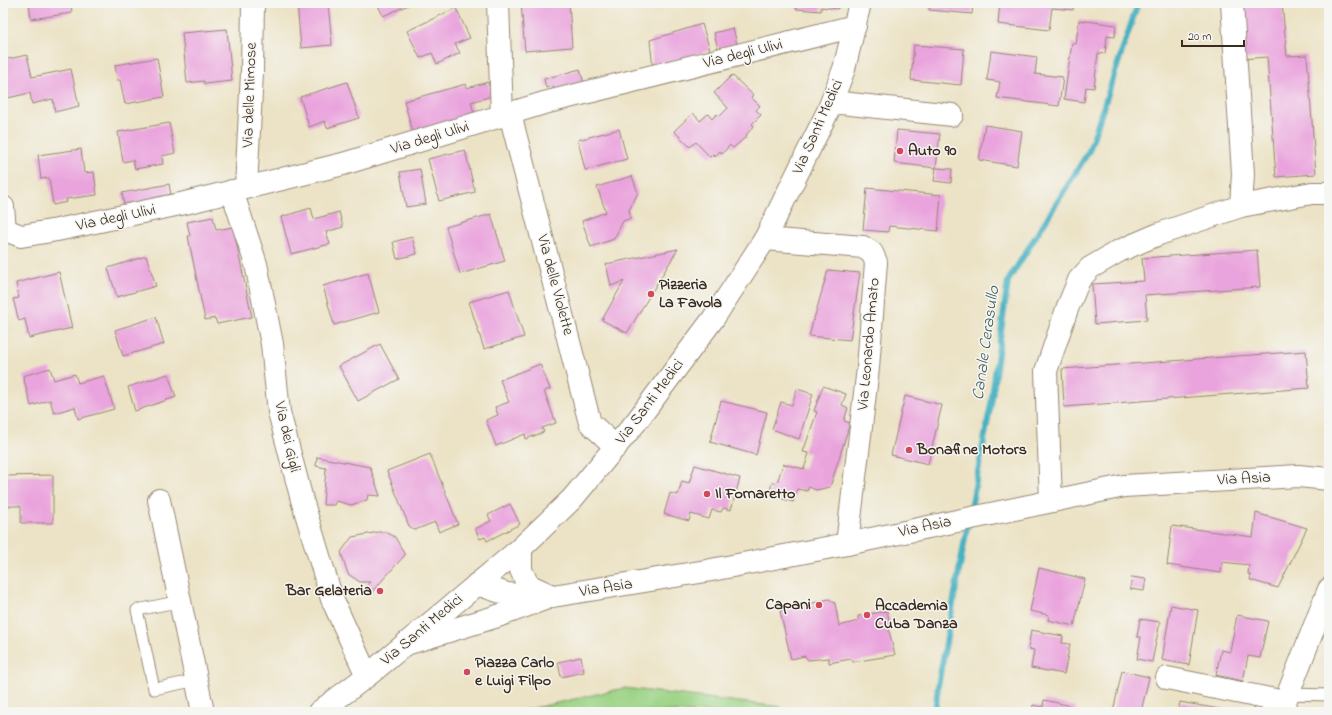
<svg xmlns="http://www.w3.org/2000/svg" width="1332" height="715" font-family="'Indie Flower',sans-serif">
	<rect width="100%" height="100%" fill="#f6f6f2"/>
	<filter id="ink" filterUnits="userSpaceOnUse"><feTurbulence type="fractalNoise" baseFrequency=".025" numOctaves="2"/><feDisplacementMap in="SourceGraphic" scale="8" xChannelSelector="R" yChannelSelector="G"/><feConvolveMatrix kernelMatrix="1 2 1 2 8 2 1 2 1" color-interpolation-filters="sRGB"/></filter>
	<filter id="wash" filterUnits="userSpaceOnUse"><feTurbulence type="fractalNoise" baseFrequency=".012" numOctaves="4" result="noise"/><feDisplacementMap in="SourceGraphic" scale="16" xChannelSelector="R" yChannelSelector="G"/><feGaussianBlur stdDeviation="0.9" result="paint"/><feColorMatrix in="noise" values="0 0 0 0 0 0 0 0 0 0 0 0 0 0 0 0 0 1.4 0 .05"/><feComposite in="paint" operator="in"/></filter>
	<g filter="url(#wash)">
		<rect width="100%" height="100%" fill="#ece3c6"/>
		<polygon fill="#9bd385" stroke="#6b7e52" points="624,688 781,707 780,712 516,712"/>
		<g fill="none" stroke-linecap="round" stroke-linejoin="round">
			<g stroke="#45b1c2" stroke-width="6">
				<polyline points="970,513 991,404 1008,281 1089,151 1138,3"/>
				<polyline points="935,712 938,686 968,522"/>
			</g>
		</g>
		<g id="blocks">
			<g fill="#eaa4dd">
				<polygon points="29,3 71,3 72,13 31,19"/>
				<polygon points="297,3 328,3 332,45 301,48"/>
				<polygon points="377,3 413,3 383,16"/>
				<polygon points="521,3 569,3 572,47 525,51"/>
				<polygon points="797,3 838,3 838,9 821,7 821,11 796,9"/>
				<polygon points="930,3 973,3 972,14 929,10"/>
				<polygon points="1000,3 1074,3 1073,10 1052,8 1049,30 998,24"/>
				<polygon points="1238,3 1282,3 1287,56 1307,55 1316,174 1276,177 1267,57 1242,59"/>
				<polygon points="456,8 470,38 455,44 460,53 437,64 432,53 420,58 407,31"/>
				<polygon points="1079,20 1116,25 1115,37 1107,36 1105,54 1098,53 1094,88 1086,87 1084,102 1064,99 1072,43 1076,44"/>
				<polygon points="702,24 710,50 653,69 650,40"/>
				<polygon points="733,28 737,44 718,49 714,33"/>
				<polygon points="227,29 232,81 204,84 204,81 187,83 182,33"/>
				<polygon points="914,45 964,49 961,85 911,80"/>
				<polygon points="991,51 1037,57 1035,74 1063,77 1059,106 997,98 1000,82 987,80"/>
				<polygon points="27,55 32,77 71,69 79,106 55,112 53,99 32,104 30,93 3,99 3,77 5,76 3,60"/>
				<polygon points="157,58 164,97 125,104 120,80 117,80 115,65"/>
				<polygon points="580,69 584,84 555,92 553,86 546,88 544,79"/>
				<polygon points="732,75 753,95 751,97 760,106 756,110 761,115 752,124 754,126 746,135 747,136 733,148 730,145 722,154 720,151 715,156 713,154 710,157 696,142 690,147 674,131 693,113 700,121 708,114 712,119 717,114 719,117 728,108 714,93"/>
				<polygon points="347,82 359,118 327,128 325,121 309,127 300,97"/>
				<polygon points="488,82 492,96 471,102 475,117 413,133 404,101 466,84 467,88"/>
				<polygon points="169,123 175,153 162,156 163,164 135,169 133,160 123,162 118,132"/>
				<polygon points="985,125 1022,131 1017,166 979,160"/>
				<polygon points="619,129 627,159 585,170 578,140"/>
				<polygon points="897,130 940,134 936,168 952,169 951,183 934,181 936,168 894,163"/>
				<polygon points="81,149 84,173 94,172 97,195 66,199 67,202 53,205 49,178 41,179 38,155"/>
				<polygon points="465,150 475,192 439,201 428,159"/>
				<polygon points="420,169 426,204 406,207 400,172"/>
				<polygon points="632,176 638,193 629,210 631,218 623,221 614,239 591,247 582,221 606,212 597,187"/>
				<polygon points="169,184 172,201 125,210 122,193"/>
				<polygon points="867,188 941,195 938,231 889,226 888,232 863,230"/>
				<polygon points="311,208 314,219 339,212 343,227 326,232 330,244 291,254 281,217"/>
				<polygon points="491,214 505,261 460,274 446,227"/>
				<polygon points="213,217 216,230 233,227 252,317 217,324 215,318 205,320 188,236 190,236 187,222"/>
				<polygon points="412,237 417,254 397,259 393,242"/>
				<polygon points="678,249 627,333 602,320 624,281 611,286 606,264"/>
				<polygon points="1257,250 1260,287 1145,295 1147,320 1095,324 1092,284 1144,281 1142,258"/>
				<polygon points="146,256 156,286 117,297 108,268"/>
				<polygon points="828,270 860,273 850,340 809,336"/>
				<polygon points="59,272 72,328 29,338 25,319 19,321 13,299 19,298 16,283"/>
				<polygon points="368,273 379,312 334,325 323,286"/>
				<polygon points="509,290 524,337 484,349 469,302"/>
				<polygon points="156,317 164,344 123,356 115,330"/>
				<polygon points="380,344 399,379 358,401 339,366"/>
				<polygon points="1306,351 1309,388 1064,407 1062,369"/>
				<polygon points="540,364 550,389 544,391 556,423 542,428 544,432 526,439 525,434 496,446 486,420 498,415 495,407 509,402 500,380"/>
				<polygon points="50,368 54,380 75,374 78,383 104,376 114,409 78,419 75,407 54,413 50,400 31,406 23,376"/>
				<polygon points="168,374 176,397 135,411 128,387"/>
				<polygon points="823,386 846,394 842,405 848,408 844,421 850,423 830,487 816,490 809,487 807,491 797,489 793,502 769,495 772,482 777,483 783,464 804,469 809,453 803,452 817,412 814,411"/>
				<polygon points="797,389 813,394 799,439 772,429 781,402 792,405"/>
				<polygon points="905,396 942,405 928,464 891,455"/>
				<polygon points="721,401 767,412 756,455 710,442"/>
				<polygon points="430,454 458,524 439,532 435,522 415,530 409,526 387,471"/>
				<polygon points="317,457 370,467 380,496 368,495 367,500 351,505 336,501 334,505 323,505 326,468 316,466"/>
				<polygon points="695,465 740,478 731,510 723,508 721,512 712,510 709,519 691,514 689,521 664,514 670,493 678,495 682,481 689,483"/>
				<polygon points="53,475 53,523 21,523 21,506 3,506 3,476"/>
				<polygon points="510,504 520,524 487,541 485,537 480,539 475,529 491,521 488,515"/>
				<polygon points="1256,513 1307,528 1278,588 1250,580 1251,575 1248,574 1249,565 1222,562 1221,573 1167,565 1172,526 1253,537"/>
				<polygon points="379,532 386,532 395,537 405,555 369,595 364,589 370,582 360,582 348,574 341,552 352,537"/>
				<polygon points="1039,568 1085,579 1074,626 1048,620 1049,615 1030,611"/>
				<polygon points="1132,577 1146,579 1144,591 1130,589"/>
				<polygon points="829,599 835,603 839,626 858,621 858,616 887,611 891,628 889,631 895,655 853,662 851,659 829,663 829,658 808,660 805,656 791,659 780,611"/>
				<polygon points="1171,605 1198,610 1189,665 1162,660"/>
				<polygon points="1237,615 1268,621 1260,658 1248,656 1243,681 1216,675 1221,650 1230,652"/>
				<polygon points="1140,619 1160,622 1152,662 1137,659 1141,637 1137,637"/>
				<polygon points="1031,630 1063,636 1062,643 1070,644 1064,674 1031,668 1034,650 1028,649"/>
				<polygon points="581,657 584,672 561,677 558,662"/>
				<polygon points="1122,671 1149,677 1141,712 1113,712"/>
				<polygon points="1044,700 1076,707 1075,712 1032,712 1033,705 1043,707"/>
				<polygon points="1180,702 1231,711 1231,712 1178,712"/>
			</g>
		</g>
	</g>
	<g filter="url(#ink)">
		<use href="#blocks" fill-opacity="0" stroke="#948672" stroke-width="1"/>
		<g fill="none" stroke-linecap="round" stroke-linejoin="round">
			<defs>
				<g id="service">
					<polyline points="181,601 137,610 154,689 197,680"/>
					<polyline points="1288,694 1329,695"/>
				</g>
				<g id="minor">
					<polyline points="498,3 502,116"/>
					<polyline points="1232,3 1243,174 1241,206"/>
					<polyline points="832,102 952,115"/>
					<polyline points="510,114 590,423 616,447"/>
					<polyline points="246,188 252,73 253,3"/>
					<polyline points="232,191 256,264 272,344 279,412 302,500 332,599 367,676"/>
					<polyline points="3,207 5,229"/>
					<polyline points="3,229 21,236 57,230 185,203 343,164 544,103 855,26"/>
					<polyline points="765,239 863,247 872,253 876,262 868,368 847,544"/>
					<polyline points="159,500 203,712"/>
					<polyline points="1051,501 1046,371 1067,309 1079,280 1090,268 1119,251 1159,234 1241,206 1312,193 1329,193"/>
					<polyline points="1167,678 1285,702"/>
					<polyline points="1281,712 1329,589"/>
				</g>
				<g id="tertiary">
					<polyline points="521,548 521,570 528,585 550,595"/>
					<polyline points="477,584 507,594 542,596"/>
					<polyline points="406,644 498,616 553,596 706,571 847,544 1124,486 1298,476 1329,479"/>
					<polyline points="319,712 367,676 521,548 572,499 636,422 713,319 765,239 828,111 844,69 860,3"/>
				</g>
			</defs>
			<use href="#service" stroke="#948672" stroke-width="13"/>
			<use href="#minor" stroke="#948672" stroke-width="24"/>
			<use href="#tertiary" stroke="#948672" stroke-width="24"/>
			<use href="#service" stroke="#fff" stroke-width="11"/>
			<use href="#minor" stroke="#fff" stroke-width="22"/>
			<use href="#tertiary" stroke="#fff" stroke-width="22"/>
		</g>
	</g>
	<g fill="#d1495b" stroke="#f6f6f2" stroke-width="1.5">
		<circle cx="900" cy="151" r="4"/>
		<circle cx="651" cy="294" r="4"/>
		<circle cx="909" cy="450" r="4"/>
		<circle cx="707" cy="494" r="4"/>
		<circle cx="380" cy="591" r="4"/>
		<circle cx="819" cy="605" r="4"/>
		<circle cx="867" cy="615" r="4"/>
		<circle cx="467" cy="672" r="4"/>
	</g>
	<g text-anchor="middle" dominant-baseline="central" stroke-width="3" stroke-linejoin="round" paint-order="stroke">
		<g font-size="16" fill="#3b2a1e" stroke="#f6f6f2">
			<text transform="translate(743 54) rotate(-14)">Via degli Ulivi</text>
			<text transform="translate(250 95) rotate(-88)">Via delle Mimose</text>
			<text transform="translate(818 127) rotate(-66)">Via Santi Medici</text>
			<text transform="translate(430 138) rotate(-17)">Via degli Ulivi</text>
			<text transform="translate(116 218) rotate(-12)">Via degli Ulivi</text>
			<text transform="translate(555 285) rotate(75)">Via delle Violette</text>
			<text transform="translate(869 344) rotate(-85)">Via Leonardo Amato</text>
			<text transform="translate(650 402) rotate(-53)">Via Santi Medici</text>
			<text transform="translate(287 437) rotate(77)">Via dei Gigli</text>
			<text transform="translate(1244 479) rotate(-3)">Via Asia</text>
			<text transform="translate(925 527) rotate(-12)">Via Asia</text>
			<text transform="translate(606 588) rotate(-9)">Via Asia</text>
			<text transform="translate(422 630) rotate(-40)">Via Santi Medici</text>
		</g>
		<g font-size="16" font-weight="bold" fill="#3b2a1e" stroke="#f6f6f2" text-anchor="start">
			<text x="908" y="151">Auto 90</text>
			<text x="659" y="285">Pizzeria<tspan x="659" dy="18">La Favola</tspan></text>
			<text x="917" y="450">Bonafine Motors</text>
			<text x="715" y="494">Il Fornaretto</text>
			<text x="372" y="591" text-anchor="end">Bar Gelateria</text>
			<text x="811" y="605" text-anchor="end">Capani</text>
			<text x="875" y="606">Accademia<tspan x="875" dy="18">Cuba Danza</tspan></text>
			<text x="475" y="663">Piazza Carlo<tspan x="475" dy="18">e Luigi Filpo</tspan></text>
		</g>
		<g font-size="17" font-style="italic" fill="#3e5957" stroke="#f6f6f2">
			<text transform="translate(986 343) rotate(-82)">Canale Cerasullo</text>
		</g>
	</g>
	<rect width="1332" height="715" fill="none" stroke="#f6f6f2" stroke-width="16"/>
	<path d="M1182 40v6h62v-6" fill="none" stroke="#3b2a1e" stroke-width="2"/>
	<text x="1188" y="40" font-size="12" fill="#3b2a1e" stroke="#f6f6f2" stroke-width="3" paint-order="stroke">20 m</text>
</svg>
